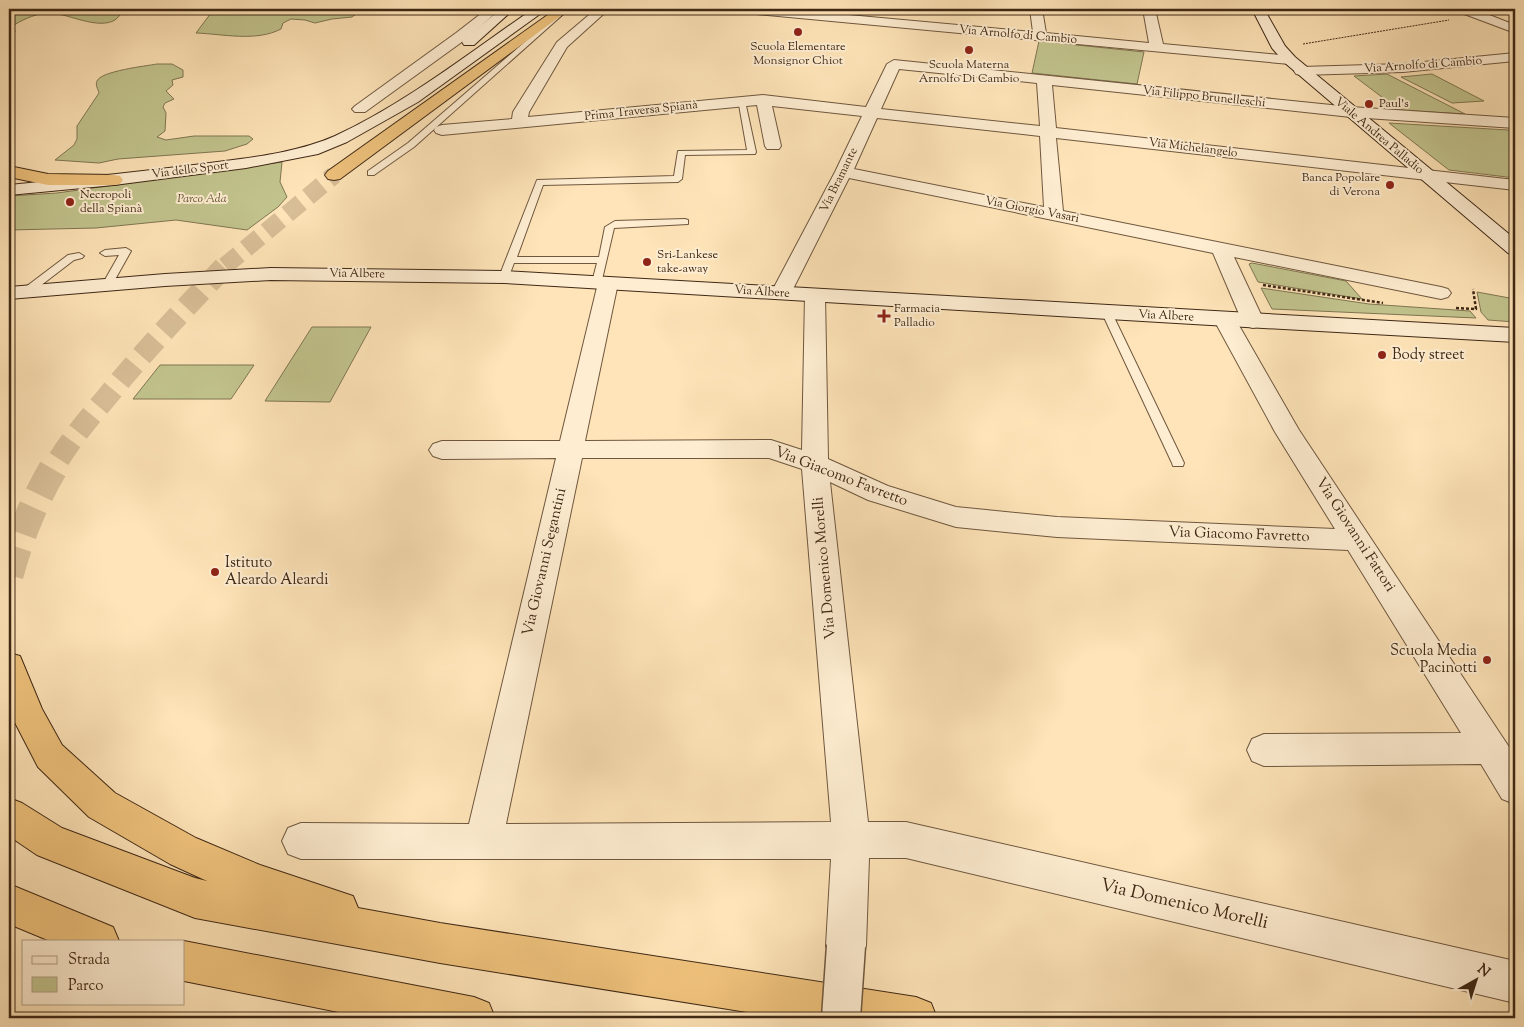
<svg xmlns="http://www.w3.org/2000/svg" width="1524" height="1027" font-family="'Sorts Mill Goudy',serif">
	<rect width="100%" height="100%" fill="#fee4b8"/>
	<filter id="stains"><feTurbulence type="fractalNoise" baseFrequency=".004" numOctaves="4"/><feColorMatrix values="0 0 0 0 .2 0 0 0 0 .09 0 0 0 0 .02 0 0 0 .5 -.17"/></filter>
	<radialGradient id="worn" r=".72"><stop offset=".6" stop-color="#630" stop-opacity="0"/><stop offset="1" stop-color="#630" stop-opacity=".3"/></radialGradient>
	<g fill="#c2c48e" stroke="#807652">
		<path d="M23 9H126C122 12 119 17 115 20 98 30 69 14 51 13 37 13 26 18 14 25L15 32 9 41V12Z"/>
		<path d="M214 9H363L352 17 332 19 315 23 305 20 291 19 283 23 281 29C256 42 223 34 196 33Z"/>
		<polygon points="1039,41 1144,52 1137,84 1032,73"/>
		<path d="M157 64H172L183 70V77L172 80 173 85 166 91 174 99 165 103 163 107 166 113 165 131 157 137 166 140 194 136H249L253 139 247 144 225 151 118 159 99 163 55 160 74 145 77 139V126L99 93C98 89 95 85 97 81 101 71 146 66 157 64Z"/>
		<polygon points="1387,74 1465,114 1399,110 1354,76"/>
		<polygon points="1432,74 1484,101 1452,103 1401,77"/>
		<polygon points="1389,123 1508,130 1515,134 1515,178 1449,170"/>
		<polygon points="282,162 280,182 287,197 278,207 247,230 176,220 96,228 9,230 9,196 57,193"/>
		<polygon points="1252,263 1346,281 1362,299 1258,282 1249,264"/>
		<polygon points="1261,288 1369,304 1470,311 1476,318 1272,309"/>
		<polygon points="1477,292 1515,299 1515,322 1488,320 1481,312"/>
		<polygon points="312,327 371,327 330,402 265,401"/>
		<polygon points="160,365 254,365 231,399 133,399"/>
	</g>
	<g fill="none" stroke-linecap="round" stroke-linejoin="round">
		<polyline stroke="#d8be97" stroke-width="18" stroke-dasharray="18 9" stroke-linecap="butt" points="225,266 334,175"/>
		<path stroke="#d8be97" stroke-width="22" stroke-dasharray="22 11" stroke-linecap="butt" d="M59 459C73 437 89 418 106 398 144 351 185 308 226 265"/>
		<path stroke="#d8be97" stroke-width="29" stroke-dasharray="29 14" stroke-linecap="butt" d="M9 575C21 532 36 496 60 457"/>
		<defs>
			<g id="lane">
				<polygon points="563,9 569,9 414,147 374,175 368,175 368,171 408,143"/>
				<polygon points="738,99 745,101 756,152 755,154 685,155 682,179 678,182 543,185 517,257 599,257 605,227 615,221 685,219 688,220 688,224 614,228 601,284 597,285 592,282 597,263 514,263 508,279 500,279 499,277 537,180 674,176 678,151 747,150"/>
				<polygon points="126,248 131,251 112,285 107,288 103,287 102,285 119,255 105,256 100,253 105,250"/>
				<polygon points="79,253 84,256 82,258 74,260 31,293 23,293 22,291 23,289 68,255"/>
				<polygon points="1107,310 1112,313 1184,463 1183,466 1173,466 1172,463 1102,313"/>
			</g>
			<g id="street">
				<polygon points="487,9 500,9 466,39 365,112 355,112 352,109 355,106 456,33"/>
				<path d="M596 9H609L567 47 529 112 528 117 763 95 866 107 887 64 894 60 1351 107 1515 118V128L1351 117 1052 85 1056 128 1515 180V190L1056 138 1063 211 1441 287 1448 289 1451 293 1448 297 1441 299 1234 257 1264 321 1261 326 1253 328 1245 326 1242 321 1213 253 849 178 791 293 788 297 781 299 774 297 771 293 835 172 862 116 772 106 781 146 779 149H767L765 146 757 105 442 135 436 133 434 130 436 127 442 125 512 119 513 112 557 42ZM899 69 1037 83 1040 126 881 109ZM877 118 1040 136 1044 207 854 169Z"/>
				<polygon points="740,9 783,9 1033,32 1030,9 1042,9 1046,33 1149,43 1143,9 1155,9 1163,44 1290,56 1297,60 1290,64 746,13"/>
				<polygon points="1457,9 1474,9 1515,25 1515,33 1459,12"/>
				<polygon points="1515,53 1515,61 1403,72 1301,75 1296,74 1294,71 1296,68 1301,67 1403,64"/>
				<path d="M608 277 615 279 618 283 585 441 771 440 802 450 805 295 808 291 815 289 822 291 825 295 828 459 888 486 956 507 1057 517 1335 529 1275 432 1214 320 1217 315 1225 313 1233 315 1299 430 1515 756V804L1502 799 1481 764 1264 766 1252 761 1247 750 1252 739 1264 734 1461 733 1348 550 1057 537 956 527 868 500 830 482 868 822H906L1515 961V1003L906 858H869L866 946 860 960 846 966 832 960 826 946 831 859H301L288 854 282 841 288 828 301 823 469 824 556 458 442 459 433 456 429 450 433 444 442 441H560L598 283 601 279ZM582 458H769L802 469 831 822 506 824Z"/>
			</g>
			<g id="secondary">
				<polygon points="501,9 514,9 474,45 464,45 462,42 464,39"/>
				<path d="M533 9H547L418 102 347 142 318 154 246 168 114 185 9 195V185C73 179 137 172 202 164 246 158 294 154 335 136 406 103 469 53 533 9Z"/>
				<polygon points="1252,9 1264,9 1285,46 1295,57 1515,239 1515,255 1508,253 1285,63 1272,48"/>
				<polygon points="271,268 504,271 1515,328 1515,342 1193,324 504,283 271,280 165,286 9,299 9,287 165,274"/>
			</g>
			<g id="highway">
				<polygon points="556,9 570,9 340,179 334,180 328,179 325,175 328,171"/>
				<polygon points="9,166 48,174 114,175 120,176 123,180 120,184 114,185 48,185 9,177"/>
				<polygon points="9,653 20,656 42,709 62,745 115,793 196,838 260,865 353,896 358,908 440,923 916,997 931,1003 937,1018 784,1018 440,963 195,918 37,855 9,836 9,798 22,803 62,828 195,878 207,881 170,864 89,817 38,767 9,711"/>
				<polygon points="9,884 113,927 119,941 50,941 9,924"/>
				<polygon points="184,941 474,997 489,1003 495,1018 368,1018 184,981"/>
			</g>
		</defs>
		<use href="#lane" stroke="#6f573e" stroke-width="2"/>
		<use href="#street" stroke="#6f573e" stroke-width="2"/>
		<use href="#secondary" stroke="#3f2815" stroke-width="2"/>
		<use href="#highway" stroke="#3f2815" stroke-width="2"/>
		<polyline stroke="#3f2815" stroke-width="1" stroke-dasharray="2 1" stroke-linecap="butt" points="1303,44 1449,20"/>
		<g stroke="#3f2815" stroke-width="2.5" stroke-dasharray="3 2" stroke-linecap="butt">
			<polyline points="1263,285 1383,303"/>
			<polyline points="1456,308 1476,309 1473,289"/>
		</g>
		<use href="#lane" fill="#feedd1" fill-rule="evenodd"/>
		<use href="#street" fill="#feedd1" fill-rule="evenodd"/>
		<use href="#secondary" fill="#feedd1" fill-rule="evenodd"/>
		<use href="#highway" fill="#efc27c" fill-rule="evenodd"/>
		<defs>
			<polyline id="street-bridge" points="841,1018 846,946"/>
		</defs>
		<use href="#street-bridge" stroke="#6f573e" stroke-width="41" stroke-linecap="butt"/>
		<use href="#street-bridge" stroke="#feedd1" stroke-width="38"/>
	</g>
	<g fill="#8f2418" stroke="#feedd1" stroke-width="2">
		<circle cx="798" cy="32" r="5"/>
		<circle cx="969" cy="50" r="5"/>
		<circle cx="1369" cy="104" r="5"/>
		<circle cx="1390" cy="185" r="5"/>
		<circle cx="70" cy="202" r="5"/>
		<circle cx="647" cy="262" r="5"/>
		<path d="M881.5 308.5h5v5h5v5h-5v5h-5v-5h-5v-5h5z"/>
		<circle cx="1382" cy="355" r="5"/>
		<circle cx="215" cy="572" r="5"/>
		<circle cx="1487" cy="660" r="5"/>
	</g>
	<g text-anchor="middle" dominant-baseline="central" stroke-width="4" stroke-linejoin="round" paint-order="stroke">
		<g font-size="12" fill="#3f2815" stroke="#feedd1">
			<text transform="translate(1018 35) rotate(5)">Via Arnolfo di Cambio</text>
			<text transform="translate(1423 65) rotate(-4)">Via Arnolfo di Cambio</text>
			<text transform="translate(1204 97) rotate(6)">Via Filippo Brunelleschi</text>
			<text transform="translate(641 111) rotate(-6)">Prima Traversa Spianà</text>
			<text transform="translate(1379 136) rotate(40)">Viale Andrea Palladio</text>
			<text transform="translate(1193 148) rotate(7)">Via Michelangelo</text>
			<text transform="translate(190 170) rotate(-7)">Via dello Sport</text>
			<text transform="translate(839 180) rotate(-64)">Via Bramante</text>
			<text transform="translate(1032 210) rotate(11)">Via Giorgio Vasari</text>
			<text transform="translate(357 274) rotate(1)">Via Albere</text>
			<text transform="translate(762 292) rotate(4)">Via Albere</text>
			<text transform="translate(1166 316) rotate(3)">Via Albere</text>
		</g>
		<g font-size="12" fill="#3f2815" stroke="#feedd1" text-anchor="start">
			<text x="798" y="47" text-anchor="middle">Scuola Elementare<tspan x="798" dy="14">Monsignor Chiot</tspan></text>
			<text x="969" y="65" text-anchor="middle">Scuola Materna<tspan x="969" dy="14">Arnolfo Di Cambio</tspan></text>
			<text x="1379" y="104">Paul's</text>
			<text x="1380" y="178" text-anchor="end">Banca Popolare<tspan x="1380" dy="14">di Verona</tspan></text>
			<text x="80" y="195">Necropoli<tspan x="80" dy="14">della Spianà</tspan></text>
			<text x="657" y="255">Sri-Lankese<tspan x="657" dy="14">take-away</tspan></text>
			<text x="894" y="309">Farmacia<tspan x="894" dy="14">Palladio</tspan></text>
		</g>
		<g font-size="12" font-style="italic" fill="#604f33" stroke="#feedd1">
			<text x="202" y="199">Parco Ada</text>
		</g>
		<g font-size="15" fill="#3f2815" stroke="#feedd1" text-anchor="start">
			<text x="1392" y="355">Body street</text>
			<text x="225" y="563">Istituto<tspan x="225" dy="17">Aleardo Aleardi</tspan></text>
			<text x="1477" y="651" text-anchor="end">Scuola Media<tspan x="1477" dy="17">Pacinotti</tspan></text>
		</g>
		<g font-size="15" fill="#3f2815" stroke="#feedd1">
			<text transform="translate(841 477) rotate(21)">Via Giacomo Favretto</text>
			<text transform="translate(1239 535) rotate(2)">Via Giacomo Favretto</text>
			<text transform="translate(1355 535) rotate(57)">Via Giovanni Fattori</text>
			<text transform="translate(545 562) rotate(-77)">Via Giovanni Segantini</text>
			<text transform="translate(825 568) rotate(-95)">Via Domenico Morelli</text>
		</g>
		<g font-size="18" fill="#3f2815" stroke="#feedd1">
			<text transform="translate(1184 905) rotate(13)">Via Domenico Morelli</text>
		</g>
	</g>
	<rect width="1524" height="1027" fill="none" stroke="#fee4b8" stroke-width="30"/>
	<rect x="10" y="10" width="1504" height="1007" fill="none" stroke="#3f2815" stroke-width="2.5"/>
	<rect x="15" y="15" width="1494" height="997" fill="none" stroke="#3f2815"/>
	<rect x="22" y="940" width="162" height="65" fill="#feedd1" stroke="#b29e86"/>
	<rect x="32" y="956" width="25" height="8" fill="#feedd1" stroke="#b29e86"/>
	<text x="68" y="964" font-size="15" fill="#3f2815">Strada</text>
	<rect x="32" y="977" width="25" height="15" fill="#c2c48e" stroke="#b29e86"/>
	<text x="68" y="990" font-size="15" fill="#3f2815">Parco</text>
	<g transform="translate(1476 980) rotate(39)" stroke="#feedd1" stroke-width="4" paint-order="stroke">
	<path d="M0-4L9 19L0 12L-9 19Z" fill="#3f2815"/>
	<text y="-8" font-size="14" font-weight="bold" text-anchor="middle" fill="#3f2815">N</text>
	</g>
	<rect width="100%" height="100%" filter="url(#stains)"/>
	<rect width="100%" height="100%" fill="url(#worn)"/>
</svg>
